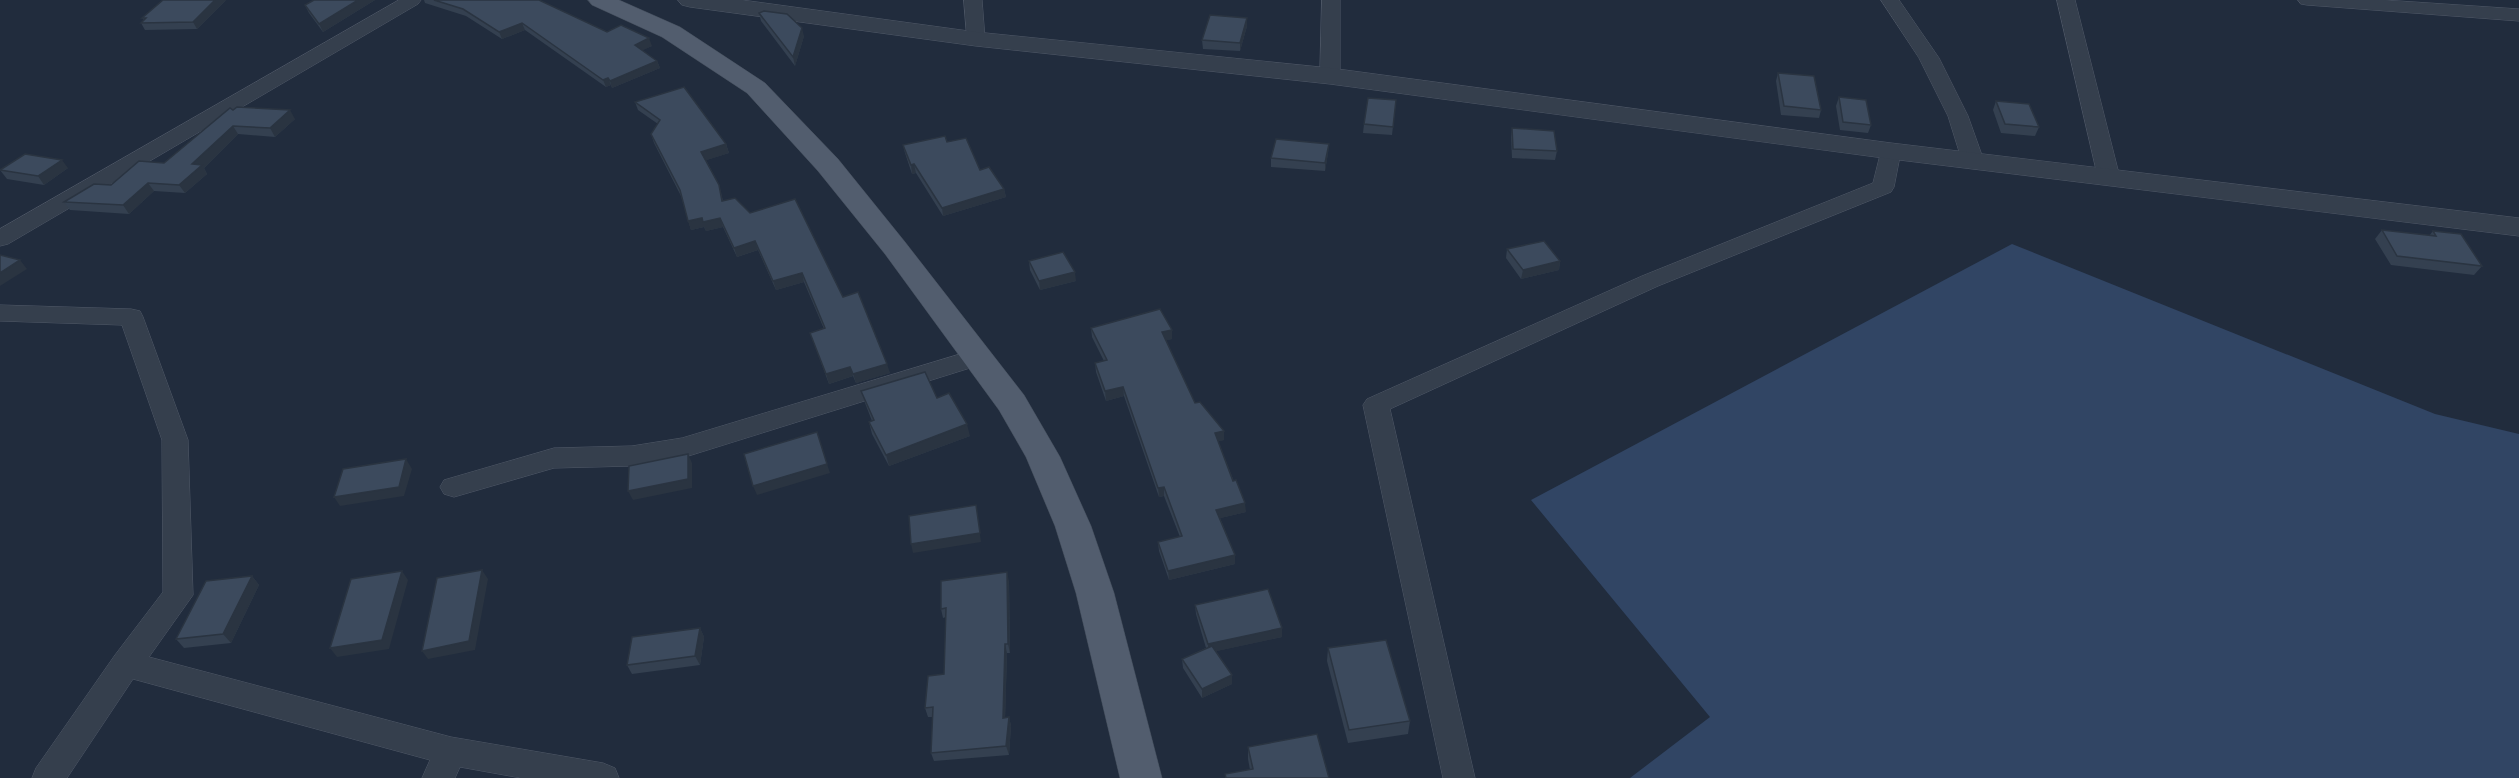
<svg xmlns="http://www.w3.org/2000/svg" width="2519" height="778" font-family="'Open Sans',sans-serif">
	<rect width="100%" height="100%" fill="#212c3d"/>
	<polygon fill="#314564" points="2012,244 2435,414 2519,434 2519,778 1630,778 1710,717 1531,500"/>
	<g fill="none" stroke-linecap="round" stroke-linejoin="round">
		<defs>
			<g id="minor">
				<polygon points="399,0 421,0 418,4 8,244 0,246 0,229"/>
				<polygon points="964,0 982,0 985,39 983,43 969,43 967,39"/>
				<polygon points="1322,0 1340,0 1340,76 1337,80 1323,80 1320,76"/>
				<polygon points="1881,0 1899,0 1939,58 1968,116 1984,161 1980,165 1973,167 1966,165 1962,161 1948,116 1919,58"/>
				<polygon points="2057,0 2075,0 2120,178 2117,183 2109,184 2101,183 2098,178"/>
				<polygon points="2298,0 2384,0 2519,9 2519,21 2307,5 2301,4"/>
				<polygon points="1891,145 1898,147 1901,151 1894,187 1891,192 1658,286 1390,409 1475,778 1443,778 1363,405 1367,399 1642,276 1873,183 1881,151 1884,147"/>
				<polygon points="0,305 131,309 140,311 143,317 188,440 193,595 149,657 451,737 603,763 615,768 619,778 521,778 460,767 455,778 422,778 430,760 133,679 67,778 32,778 36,768 115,655 163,592 162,440 122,325 0,321"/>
				<polygon points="977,349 986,351 989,357 986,363 682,458 632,466 554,468 454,497 444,494 440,487 444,480 554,448 632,446 682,438"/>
			</g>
			<polygon id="tertiary" points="678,0 742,0 976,32 1330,68 1891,143 2519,218 2519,236 1891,159 1330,84 976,46 690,7 682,5"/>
			<polygon id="primary" points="588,0 619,0 680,27 765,83 838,159 905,242 1024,395 1060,457 1091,526 1114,593 1162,778 1120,778 1076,593 1055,526 1026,457 999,410 885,254 818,171 747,93 662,37 592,5"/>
		</defs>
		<use href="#minor" stroke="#505968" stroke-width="1"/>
		<use href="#tertiary" stroke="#505968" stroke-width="1"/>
		<use href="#primary" stroke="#3e4856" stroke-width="1"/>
		<use href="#minor" fill="#353f4d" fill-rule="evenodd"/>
		<use href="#tertiary" fill="#353f4d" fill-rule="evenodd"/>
		<use href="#primary" fill="#525d6e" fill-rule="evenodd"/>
	</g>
	<g fill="#344050">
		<polygon points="226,0 197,29 145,30 141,23 144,20 142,18"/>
		<polygon points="314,0 375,0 323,32 309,13 305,5"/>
		<polygon points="424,0 539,0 607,32 652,46 642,50 657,61 660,68 612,88 611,85 606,87 525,30 502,39 466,16 425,3"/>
		<polygon points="759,13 804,36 795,66 761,21"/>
		<polygon points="1247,18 1247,26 1240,51 1203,49 1202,40"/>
		<polygon points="1778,73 1821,110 1819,118 1781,115 1776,81"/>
		<polygon points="1839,97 1871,125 1868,133 1840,130 1836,106"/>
		<polygon points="1396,100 1392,135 1363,133 1364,124"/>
		<polygon points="1996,101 2039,127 2035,136 2001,133 1993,110"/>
		<polygon points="635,102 726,144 729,153 706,160 719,185 723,201 750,213 843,297 890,373 856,383 853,376 829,384 810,333 824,329 804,282 776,290 758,250 737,257 723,227 706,231 704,227 691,230 681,196 654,143 651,134 658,124 638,110"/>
		<polygon points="233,110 295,119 275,137 238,134 204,168 207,174 185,193 154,191 129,214 70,210 64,202 111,185 164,163"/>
		<polygon points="1512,128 1557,151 1555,160 1512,158 1511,137"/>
		<polygon points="947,142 980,170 1004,189 1006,197 943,216 916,173 912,174 905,153 903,145"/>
		<polygon points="1329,144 1328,153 1325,171 1271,167 1271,158"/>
		<polygon points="68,168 44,185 7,179 0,170"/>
		<polygon points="2382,230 2429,236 2433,231 2482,266 2474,275 2391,265 2375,239"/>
		<polygon points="1507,249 1560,261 1559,270 1521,279 1506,258"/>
		<polygon points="1029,261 1076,281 1040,290 1030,270"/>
		<polygon points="1091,328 1172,339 1166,340 1195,403 1224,431 1224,440 1218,441 1246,512 1220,518 1235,555 1235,564 1169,580 1159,551 1158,542 1180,537 1164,496 1159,497 1124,396 1106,401 1096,372 1095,363 1104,361 1092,337"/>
		<polygon points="861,391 937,398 970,436 889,466 872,434 869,422 872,421 865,403"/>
		<polygon points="252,576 259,585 231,643 184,648 176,639"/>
		<polygon points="1009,581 1010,653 1007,653 1005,717 1009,717 1011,726 1009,755 934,761 931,753 933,717 928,717 925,708 944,674 946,617 943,618 941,609"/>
		<polygon points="1195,605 1282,637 1216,651 1232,675 1232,684 1202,698 1183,668 1182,659 1206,648 1196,614"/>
		<polygon points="700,628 704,637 700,665 632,674 627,665"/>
		<polygon points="1328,648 1410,721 1408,734 1348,743 1327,661"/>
		<polygon points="1248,747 1329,778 1225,778 1225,774 1250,770 1248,759"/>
	</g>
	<g fill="#2a3441">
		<polygon points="215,0 226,0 197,29 193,22"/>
		<polygon points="358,0 375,0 323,32 319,24"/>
		<polygon points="1247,18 1247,26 1240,51 1240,43"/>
		<polygon points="522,23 525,30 502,39 499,32"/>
		<polygon points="802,28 804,36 795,66 793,57"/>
		<polygon points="649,38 652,46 637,53 635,45"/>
		<polygon points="657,61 660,68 612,88 610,81"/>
		<polygon points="608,78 611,85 606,87 603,80"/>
		<polygon points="290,110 295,119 275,137 270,128"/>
		<polygon points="233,126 238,134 204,168 207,174 185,193 179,185 192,164"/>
		<polygon points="726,144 729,153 704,161 701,152"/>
		<polygon points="1329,144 1328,153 1325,171 1325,163"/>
		<polygon points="62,160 68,168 44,185 38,176"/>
		<polygon points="914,164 916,173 912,174 911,165"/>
		<polygon points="148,183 154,191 129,214 123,205"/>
		<polygon points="1004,189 1006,197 943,216 942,208"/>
		<polygon points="702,218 720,218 723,227 706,231 704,227 691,230 688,221"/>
		<polygon points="755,241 758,250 737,257 734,248"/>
		<polygon points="20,260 27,269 0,286 0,273"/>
		<polygon points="1560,261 1559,270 1521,279 1523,270"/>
		<polygon points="1075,272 1076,281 1040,290 1039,281"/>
		<polygon points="802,273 804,282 776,290 773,281"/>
		<polygon points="1172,330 1172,339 1163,341 1162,332"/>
		<polygon points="887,364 890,373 856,383 853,374"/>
		<polygon points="850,367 853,376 829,384 826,374"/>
		<polygon points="1123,387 1124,396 1106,401 1105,391"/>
		<polygon points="967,424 970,436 889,466 886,455"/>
		<polygon points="1224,431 1224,440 1216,442 1215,433"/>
		<polygon points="688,454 692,463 692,488 633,500 628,491"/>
		<polygon points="406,459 412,469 404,496 340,506 334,497"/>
		<polygon points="827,464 830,473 757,495 753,486"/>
		<polygon points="1164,487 1164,496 1159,497 1158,488"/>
		<polygon points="1245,503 1246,512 1217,519 1216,510"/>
		<polygon points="976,505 981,542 913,553 911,544"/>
		<polygon points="1235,555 1235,564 1169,580 1168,571"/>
		<polygon points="482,570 488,579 475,650 428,659 422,651"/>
		<polygon points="402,571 408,580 389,649 337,657 330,648"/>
		<polygon points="1007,572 1009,581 1010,653 1008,644"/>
		<polygon points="252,576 259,585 231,643 223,634"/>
		<polygon points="700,628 704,637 700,665 695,656"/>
		<polygon points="1282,628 1282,637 1208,653 1208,644"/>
		<polygon points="1005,644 1007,653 1005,726 1003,718"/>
		<polygon points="1232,675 1232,684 1202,698 1202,689"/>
		<polygon points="1009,717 1011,726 1009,755 1006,746"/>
	</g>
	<g fill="#3c4a5d" stroke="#2a3441" stroke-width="1.5">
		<polygon points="163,0 215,0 193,22 141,23 146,18 142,18"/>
		<polygon points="314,0 358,0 319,24 305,5"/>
		<polygon points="434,0 539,0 607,32 621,25 649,38 635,45 657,61 610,81 608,78 603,80 522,23 499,32 463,9"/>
		<polygon points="764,11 787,14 802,28 793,57 759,13"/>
		<polygon points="1210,15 1247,18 1240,43 1202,40"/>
		<polygon points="1778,73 1814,76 1821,110 1784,106"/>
		<polygon points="684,87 726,144 701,152 719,185 722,201 735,198 750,213 795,199 843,297 858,292 887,364 853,374 850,367 826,374 810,333 825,328 802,273 773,281 755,241 734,248 720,218 703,222 702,218 688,221 680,190 651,134 660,120 635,102"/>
		<polygon points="1839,97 1866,100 1871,125 1843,122"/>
		<polygon points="1368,98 1396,100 1393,127 1364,124"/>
		<polygon points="1996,101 2029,104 2039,127 2005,124"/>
		<polygon points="237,107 290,110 270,128 233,126 192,164 202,165 179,185 148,183 123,205 64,202 94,184 111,185 139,161 164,163 230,108 233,110"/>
		<polygon points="1512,128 1554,131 1557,151 1513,149"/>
		<polygon points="945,136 947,142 966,138 980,170 989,167 1004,189 942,208 914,164 911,165 903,145"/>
		<polygon points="1276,139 1329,144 1325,163 1271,158"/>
		<polygon points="25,154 62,160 38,176 0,170"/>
		<polygon points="2382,230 2436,236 2433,231 2461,234 2482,266 2397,256"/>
		<polygon points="1544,241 1560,261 1523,270 1507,249"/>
		<polygon points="1063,252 1075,272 1039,281 1029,261"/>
		<polygon points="0,255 20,260 0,273"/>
		<polygon points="1160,309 1172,330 1162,332 1195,403 1200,402 1224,431 1215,433 1233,481 1236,480 1245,503 1216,510 1235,555 1168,571 1158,542 1182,536 1164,487 1158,488 1123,387 1105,391 1095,363 1107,360 1091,328"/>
		<polygon points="925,372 937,398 949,393 967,424 886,455 869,422 874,420 861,391"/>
		<polygon points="817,432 827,464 753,486 744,454"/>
		<polygon points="688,454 688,479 628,491 629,466"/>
		<polygon points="406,459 399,487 334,497 343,469"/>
		<polygon points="976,505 980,533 911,544 909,516"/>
		<polygon points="482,570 469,641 422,651 437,578"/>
		<polygon points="402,571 382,640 330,648 351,579"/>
		<polygon points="1007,572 1008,644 1005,644 1003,718 1009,717 1006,746 931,753 933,707 925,708 928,676 944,674 946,608 941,609 941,581"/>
		<polygon points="252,576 223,634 176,639 206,581"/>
		<polygon points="1268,589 1282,628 1208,644 1195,605"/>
		<polygon points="700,628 695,656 627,665 632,637"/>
		<polygon points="1386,640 1410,721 1349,730 1328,648"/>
		<polygon points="1212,646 1232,675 1202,689 1182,659"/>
		<polygon points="1317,734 1329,778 1226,778 1225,774 1253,769 1248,747"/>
	</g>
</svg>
